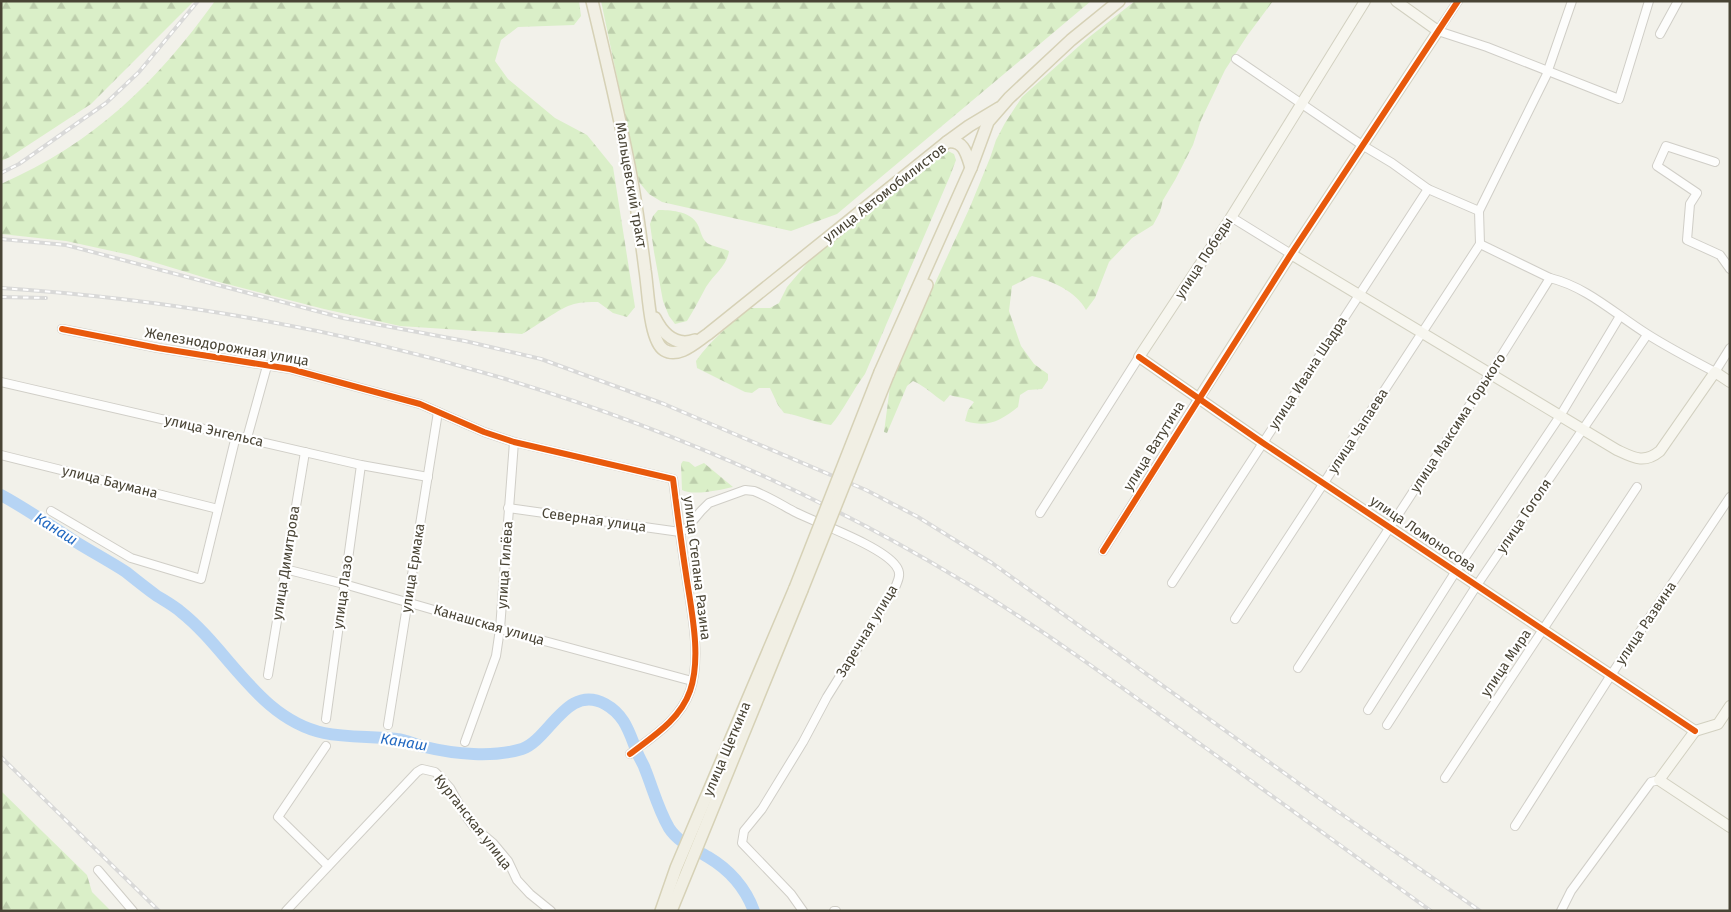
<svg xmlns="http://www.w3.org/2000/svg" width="1731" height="912" font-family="'Fira Sans',sans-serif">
	<defs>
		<pattern id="forest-firs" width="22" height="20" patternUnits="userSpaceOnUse" patternTransform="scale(1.25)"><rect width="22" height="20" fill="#daefc8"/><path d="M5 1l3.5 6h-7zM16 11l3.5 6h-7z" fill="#bdceac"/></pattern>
	</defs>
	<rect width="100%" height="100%" fill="#f2f1ea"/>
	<g fill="url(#forest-firs)">
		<polygon points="1,1 194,1 91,104 10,157 1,161"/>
		<path d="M215 1H579L581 16 574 25 518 27 501 40 495 61 508 79 555 118 587 135 613 167 635 307 627 317 613 313 598 302C590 302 582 302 574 304 559 308 537 326 522 334L400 326 324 309 219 282 130 255 66 241 1 234V184C94 143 156 83 215 1Z"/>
		<polygon points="601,1 1091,1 837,214 791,231 662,202 649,194 639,182"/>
		<path d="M1135 1H1273L1247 36 1225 70 1201 120 1193 145 1175 180 1163 200 1160 212 1153 225 1132 238 1109 262 1095 298 1086 310C1076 291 1052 281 1032 276L1012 286 1009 311 1021 346 1034 364 1048 374V380L1042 389 1028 390 1020 395 1018 407C1000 421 988 428 965 421L968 410 974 402C967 397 958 398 950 395L944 402C933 395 925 386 913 381L907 386 887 433 884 432 891 379 970 207 990 158 996 140 1005 123 1022 97 1088 38Z"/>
		<path d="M942 151H948L954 154 956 160 950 176 865 374C852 391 844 410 831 425 815 423 800 415 784 413L778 405 770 388H759L752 393 745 392 697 368 696 361C711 340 730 324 750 308H770L779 303 787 287 809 261Z"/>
		<path d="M658 210C670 210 688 211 696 222 701 228 700 237 707 243 711 246 723 248 729 251 727 266 714 274 706 287 700 298 694 310 687 321L675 324 669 316 663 301 654 252 650 224 653 216Z"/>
		<path d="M683 461 689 462 695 467 704 463 733 487C720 490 694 496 682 490L681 464Z"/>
		<polygon points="1,791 87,875 92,892 111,911 1,911"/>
	</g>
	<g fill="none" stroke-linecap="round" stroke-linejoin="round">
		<path stroke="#b6d4f4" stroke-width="12" d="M1 495C27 509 51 526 76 542 92 552 109 561 126 572 136 580 146 588 157 596 165 601 174 606 181 612 229 650 259 719 324 733 348 738 373 736 397 739 407 740 415 745 425 747 454 754 493 758 522 749 549 740 567 683 605 704 625 715 629 732 637 752 639 758 643 763 645 769 653 789 658 809 669 828 678 842 693 848 708 857 730 870 745 887 754 911"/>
		<defs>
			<g id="street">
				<polyline points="1458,1 1438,31 1487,47 1619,99 1649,1"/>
				<polyline points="1660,34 1678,1"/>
				<polyline points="1236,59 1362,145 1392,163 1428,189 1479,211 1480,244"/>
				<polyline points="1715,162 1666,146 1657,166 1697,193 1690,204 1687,240 1720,255 1730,269"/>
				<polyline points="1479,211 1546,76 1572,1"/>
				<polyline points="1231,217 1291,254"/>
				<path d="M1480 244 1550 278C1587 287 1615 314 1647 334 1669 348 1692 360 1715 372L1730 348"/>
				<path d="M62 329 158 348 290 369 420 404 484 432 514 442 673 479C677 510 681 542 686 574 691 609 702 657 690 691 680 720 652 737 630 754"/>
				<polyline points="1,382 361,465 428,477"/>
				<polyline points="247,438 267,366"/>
				<polyline points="1,455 218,509"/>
				<path d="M508 508 680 532 686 529 701 511 709 503 745 490 754 491C769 497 782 505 795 512 819 524 882 546 896 566 902 574 898 580 895 588L827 697 803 742 762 809 744 831 742 843 791 894 803 911"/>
				<polyline points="51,511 131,558 201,579 236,436"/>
				<polyline points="1040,513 1139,357"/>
				<polyline points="1103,551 1199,398"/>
				<polyline points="285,569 344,584 500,629 692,681"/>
				<polyline points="1172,583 1428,189"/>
				<polyline points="1235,619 1480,244"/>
				<polyline points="1298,668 1490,374 1550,278"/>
				<polyline points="268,675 305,452"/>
				<polyline points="1368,710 1456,571 1560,416 1620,316"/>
				<polyline points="326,719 361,465"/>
				<polyline points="388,725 438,412"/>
				<polyline points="1387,725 1477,585 1647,335"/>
				<polyline points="465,742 496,656 500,629 514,442"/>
				<polyline points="326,746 278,817 328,866"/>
				<polyline points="1445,778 1637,487"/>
				<polyline points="1515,826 1611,675 1730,497"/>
				<polyline points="98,870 133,911"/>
				<polyline points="286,911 417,772 422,769 435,772 441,778 450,788 465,815 474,827 493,843 508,861 517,880 530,894 551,911"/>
				<polyline points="834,911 836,911"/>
				<polyline points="1561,911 1571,891 1651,782 1659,780"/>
			</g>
			<g id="secondary">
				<polyline points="1365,1 1230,219 1139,357 1263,443 1695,731"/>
				<path d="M1291 254 1617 450C1634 458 1644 464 1660 451L1715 372 1730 382"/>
				<polyline points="1199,398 1291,254 1438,31 1396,1"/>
				<polyline points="1695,731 1659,780 1730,827"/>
				<polyline points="1695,731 1718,724 1730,706"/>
			</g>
			<g id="primary">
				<path d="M592 1C606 59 620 117 631 176 637 207 641 239 645 270 648 287 649 341 664 350 679 359 696 342 708 334L947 142 969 126 999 108"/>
				<path d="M947 142C964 139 967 155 971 168"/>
				<path d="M655 318C663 334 676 347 695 340"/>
				<polyline points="880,372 971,168 988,122 1009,98 1071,40 1119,1"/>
				<polyline points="888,375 927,285"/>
				<polyline points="661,911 676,868 795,588"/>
				<polyline points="671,911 802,590"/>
			</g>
		</defs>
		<use href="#street" stroke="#d0cec7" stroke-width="10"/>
		<use href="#secondary" stroke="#d2d0c0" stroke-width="12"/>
		<use href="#primary" stroke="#d6d1b6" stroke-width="14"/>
		<use href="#street" stroke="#fdfdfc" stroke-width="8"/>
		<use href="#secondary" stroke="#f7f6ef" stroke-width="10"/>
		<use href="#primary" stroke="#f1efe4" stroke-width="11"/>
		<defs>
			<g id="rail">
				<polyline points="1,173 19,164 106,103 139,72 198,1"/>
				<polyline points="1,239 66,245 343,318 465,341 541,359 664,404 866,490 918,517 992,563 1340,813 1480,911"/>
				<path d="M1 288C336 310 673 406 961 580 1041 628 1116 683 1192 738 1271 795 1351 853 1431 911"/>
				<polyline points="1,297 46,298"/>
				<polyline points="1,757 159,911"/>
			</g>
		</defs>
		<use href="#rail" stroke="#d9d9d8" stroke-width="4"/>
		<use href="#rail" stroke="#fff" stroke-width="2" stroke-dasharray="5.5" stroke-linecap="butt"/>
		<defs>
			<g id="primary-bridge">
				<polyline points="795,588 880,372"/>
				<polyline points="802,590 888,375"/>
			</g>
		</defs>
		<use href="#primary-bridge" stroke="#d6d1b6" stroke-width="14" stroke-linecap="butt"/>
		<use href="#primary-bridge" stroke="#f1efe4" stroke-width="11"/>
		<defs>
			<g id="cycleway">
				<path d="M62 329 158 348 290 369 420 404 484 432 514 442 673 479C677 510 681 542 686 574 691 609 702 657 690 691 680 720 652 737 630 754"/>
				<polyline points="1139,357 1263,443 1695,731"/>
				<polyline points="1103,551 1291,254 1458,1"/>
			</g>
		</defs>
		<use href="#cycleway" stroke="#fff" stroke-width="9"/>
		<use href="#cycleway" stroke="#e8590c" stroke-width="6"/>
	</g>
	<g text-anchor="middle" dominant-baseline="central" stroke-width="4.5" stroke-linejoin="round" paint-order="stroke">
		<g font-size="14" fill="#494435" stroke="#fff">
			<text transform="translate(631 185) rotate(80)">Мальцевский тракт</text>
			<text transform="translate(885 193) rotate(-38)">улица Автомобилистов</text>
			<text transform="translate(1204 258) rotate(-57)">улица Победы</text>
			<text transform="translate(227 347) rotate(10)">Железнодорожная улица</text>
			<text transform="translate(1308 373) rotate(-57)">улица Ивана Шадра</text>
			<text transform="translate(1458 423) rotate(-57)">улица Максима Горького</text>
			<text transform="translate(214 431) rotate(13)">улица Энгельса</text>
			<text transform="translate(1358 431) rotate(-57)">улица Чапаева</text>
			<text transform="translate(1154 446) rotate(-58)">улица Ватутина</text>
			<text transform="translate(110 482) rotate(14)">улица Баумана</text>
			<text transform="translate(1524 516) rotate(-56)">улица Гоголя</text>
			<text transform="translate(594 520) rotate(8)">Северная улица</text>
			<text transform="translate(1423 534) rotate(34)">улица Ломоносова</text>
			<text transform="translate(286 563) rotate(-81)">улица Димитрова</text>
			<text transform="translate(505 565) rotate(-86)">улица Гилёва</text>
			<text transform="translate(413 568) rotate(-81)">улица Ермака</text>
			<text transform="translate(697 568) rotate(83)">улица Степана Разина</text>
			<text transform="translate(343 592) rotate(-82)">улица Лазо</text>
			<text transform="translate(1646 623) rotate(-56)">улица Развина</text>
			<text transform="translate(489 625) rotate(16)">Канашская улица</text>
			<text transform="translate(867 631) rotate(-59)">Заречная улица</text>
			<text transform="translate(1506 663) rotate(-56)">улица Мира</text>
			<text transform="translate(727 749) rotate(-67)">улица Щеткина</text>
			<text transform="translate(473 822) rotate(52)">Курганская улица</text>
		</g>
		<g font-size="15" font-style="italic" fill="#2269c1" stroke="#fff">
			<text transform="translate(56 529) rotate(32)">Канаш</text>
			<text transform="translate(404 742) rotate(9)">Канаш</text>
		</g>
	</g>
	<rect width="1731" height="912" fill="none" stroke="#494435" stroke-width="5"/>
</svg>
